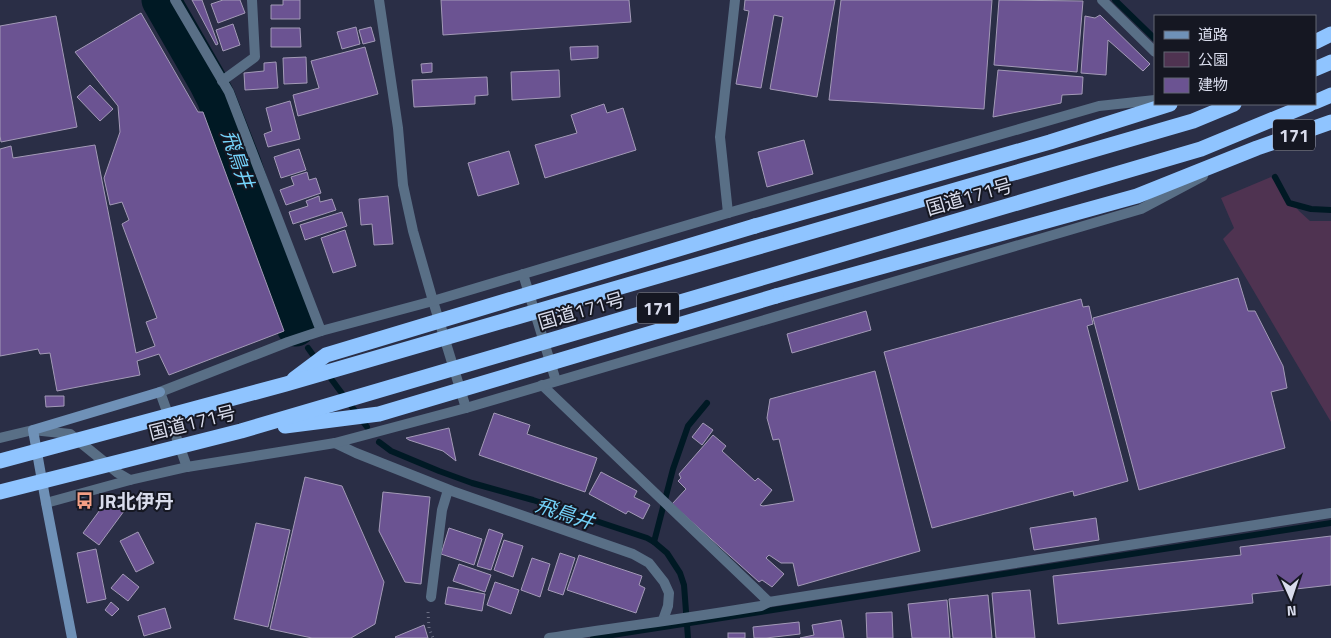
<svg xmlns="http://www.w3.org/2000/svg" width="1331" height="638" font-family="'Titillium Web','Noto Sans JP',sans-serif">
	<rect width="100%" height="100%" fill="#2a2e46"/>
	<polygon fill="#4f3351" points="1271,177 1299,211 1310,221 1331,221 1331,422 1223,239 1234,228 1221,198"/>
	<g fill="none" stroke-linecap="round" stroke-linejoin="round">
		<g stroke="#001924" stroke-width="6">
			<polyline points="1115,0 1155,39"/>
			<polyline points="1275,177 1289,203 1311,209 1331,210"/>
			<polyline points="308,348 318,362"/>
			<polyline points="326,372 367,427"/>
			<polyline points="379,442 391,451 439,471 472,483 533,500 647,538 654,542 667,553 680,573 684,585 688,638"/>
			<polyline points="654,542 673,469 688,426 707,403"/>
			<polyline points="593,638 1331,523"/>
		</g>
		<polyline stroke="#001924" stroke-width="39" points="161,0 208,82 216,98 242,164 296,327"/>
	</g>
	<g fill="#6b5392" stroke="#a39ab7">
		<polygon points="192,0 202,0 218,44 216,45"/>
		<polygon points="223,0 240,0 245,13 218,23 211,4"/>
		<polygon points="283,0 300,0 300,19 271,19 271,5 283,5"/>
		<polygon points="441,0 629,0 631,22 443,35"/>
		<polygon points="745,0 835,0 817,97 770,89 783,17 774,15 761,88 736,84 749,11 744,10"/>
		<polygon points="841,0 992,0 984,109 829,100"/>
		<polygon points="999,0 1083,1 1077,72 994,65"/>
		<polygon points="141,13 198,112 203,112 284,331 169,375 159,354 137,361 140,375 57,391 50,353 40,354 38,349 0,356 0,149 11,146 13,158 95,145 136,353 155,346 146,322 157,318 122,224 129,220 122,202 110,205 104,178 120,132 118,106 75,52"/>
		<polygon points="1100,15 1150,64 1143,71 1108,40 1106,75 1081,73 1085,16 1095,18"/>
		<polygon points="56,16 77,127 1,142 0,136 0,26"/>
		<polygon points="233,24 240,45 223,51 216,30"/>
		<polygon points="356,27 360,44 342,49 337,32"/>
		<polygon points="371,27 375,41 363,44 359,30"/>
		<polygon points="271,28 300,28 301,47 271,47"/>
		<polygon points="598,46 598,58 571,60 570,47"/>
		<polygon points="365,47 378,94 298,116 293,95 319,88 311,61"/>
		<polygon points="306,57 307,83 284,84 283,58"/>
		<polygon points="276,62 278,88 245,90 244,73 264,71 264,63"/>
		<polygon points="432,63 432,72 422,73 421,64"/>
		<polygon points="559,70 560,97 512,100 511,72"/>
		<polygon points="998,70 1083,77 1082,94 1062,95 1061,103 993,117"/>
		<polygon points="487,77 488,95 475,96 475,104 414,107 412,80"/>
		<polygon points="90,85 113,109 100,121 77,97"/>
		<polygon points="290,101 300,139 268,147 264,134 272,131 266,108"/>
		<polygon points="604,104 607,113 623,108 636,150 545,178 535,145 577,133 571,115"/>
		<polygon points="804,140 813,174 767,187 758,152"/>
		<polygon points="299,149 306,170 281,178 274,157"/>
		<polygon points="509,151 519,184 478,196 468,163"/>
		<polygon points="307,172 309,180 316,178 321,193 286,205 280,190 294,185 291,177"/>
		<polygon points="319,196 320,202 332,199 336,210 293,224 289,212 308,206 306,201"/>
		<polygon points="388,196 393,244 374,245 372,224 361,225 359,199"/>
		<polygon points="342,212 347,226 305,240 300,225"/>
		<polygon points="345,230 356,266 333,273 321,238"/>
		<polygon points="1238,278 1248,311 1255,311 1283,366 1287,388 1271,392 1285,448 1139,490 1093,318"/>
		<polygon points="1081,299 1083,307 1089,306 1093,324 1087,326 1128,481 1074,496 1073,491 932,528 884,352"/>
		<polygon points="866,311 871,330 792,353 787,334"/>
		<polygon points="875,371 920,551 798,586 793,563 781,563 769,555 766,558 784,574 772,587 762,580 759,582 672,504 686,489 678,481 681,478 679,474 713,435 726,446 722,451 755,481 758,478 772,490 760,505 763,506 794,501 779,439 773,440 767,418 770,399"/>
		<polygon points="45,396 64,396 64,406 46,407"/>
		<polygon points="494,413 530,425 527,434 597,458 585,492 479,455"/>
		<polygon points="703,423 713,430 702,445 692,437"/>
		<polygon points="449,428 456,461 443,451 409,440 406,438"/>
		<polygon points="601,472 637,491 634,497 650,505 643,519 628,511 626,514 589,494"/>
		<polygon points="305,477 342,486 384,582 375,624 351,638 312,638 270,629"/>
		<polygon points="383,492 430,497 421,584 405,582 379,531"/>
		<polygon points="108,499 124,511 99,545 83,533"/>
		<polygon points="1096,518 1099,540 1034,550 1030,528"/>
		<polygon points="256,523 290,530 268,627 234,619"/>
		<polygon points="449,528 482,539 474,565 441,554"/>
		<polygon points="489,529 503,534 491,570 477,566"/>
		<polygon points="138,532 154,563 136,572 120,541"/>
		<polygon points="1331,536 1331,585 1252,594 1253,603 1058,624 1053,576 1241,555 1240,547"/>
		<polygon points="504,540 523,546 513,577 494,570"/>
		<polygon points="96,549 106,599 87,603 77,553"/>
		<polygon points="560,553 575,558 563,595 548,590"/>
		<polygon points="579,555 642,576 639,585 645,588 636,613 567,590"/>
		<polygon points="532,558 550,564 540,597 521,590"/>
		<polygon points="459,564 491,575 485,592 453,581"/>
		<polygon points="123,574 139,587 128,601 111,588"/>
		<polygon points="495,582 519,590 511,614 487,605"/>
		<polygon points="448,587 485,594 482,611 445,604"/>
		<polygon points="1030,590 1035,638 996,638 992,593"/>
		<polygon points="988,595 992,638 953,638 949,599"/>
		<polygon points="947,600 950,638 912,638 908,604"/>
		<polygon points="111,602 119,609 112,616 105,610"/>
		<polygon points="165,608 171,628 144,636 138,616"/>
		<polygon points="892,612 893,638 867,638 866,613"/>
		<polygon points="841,620 844,638 800,638 814,635 812,625"/>
		<polygon points="799,622 800,634 766,638 754,638 753,627"/>
		<polygon points="424,625 428,638 396,638 395,637"/>
		<rect x="728" y="633" width="17" height="5"/>
	</g>
	<g fill="none" stroke-linecap="round" stroke-linejoin="round">
		<polyline stroke="#6b6e83" stroke-width="3" stroke-dasharray="1 4" stroke-linecap="butt" points="428,612 429,628 433,638"/>
		<g stroke="#596f86" stroke-width="10">
			<polyline points="175,0 229,92 321,331"/>
			<polyline points="379,0 398,128 403,185 413,231 433,301 466,408"/>
			<polyline points="1102,0 1155,52"/>
			<polyline points="222,81 255,57 252,0"/>
			<polyline points="728,213 720,137 735,0"/>
			<polyline points="523,274 556,381"/>
			<polyline points="542,385 769,602"/>
			<polyline points="0,438 33,430 70,434 118,473 130,480"/>
			<polyline points="335,443 356,453 452,491 633,554 649,563 664,582 669,593 668,606 663,620"/>
			<polyline points="187,467 160,392 288,342 321,331 433,301 728,213 1099,106 1155,100"/>
			<polyline points="46,503 130,480 187,467 335,443 466,408 1141,209 1203,176"/>
			<polyline points="431,597 442,510 448,490"/>
			<path d="M549 638C619 627 690 618 761 606L769 602 1331 513"/>
		</g>
		<polyline stroke="#6f91b7" stroke-width="10" points="72,638 46,503 33,430 160,392"/>
		<g stroke="#8fc4ff" stroke-width="15">
			<polyline points="1315,42 1331,34"/>
			<polyline points="1315,69 1331,62"/>
			<polyline points="1315,102 1331,95"/>
			<polyline points="755,226 1050,142 1170,104"/>
			<polyline points="776,296 1137,196 1257,148 1331,122"/>
		</g>
		<g stroke="#8fc4ff" stroke-width="15">
			<polyline points="294,379 326,355 755,226"/>
			<polyline points="285,426 379,414 776,296"/>
			<polyline points="0,461 286,384 1193,121 1234,104"/>
			<polyline points="0,492 241,431 1201,149 1310,104"/>
		</g>
	</g>
	<defs>
		<symbol id="bus-bare" viewBox="-9 -9 18 18"><path d="M-5-6H5V4H4V6H2V4H-2V6H-4V4H-5ZM-3.5-4V0h7V-4ZM-3.5 1.2v1.5H-2V1.2ZM2 1.2v1.5H3.5V1.2Z" fill="#f39f85" stroke="#151722" stroke-width="2.5" paint-order="stroke"/></symbol>
	</defs>
	<g fill-rule="evenodd">
		<use href="#bus-bare" x="72" y="488" width="25" height="25"/>
	</g>
	<g text-anchor="middle" dominant-baseline="central" stroke-width="4" stroke-linejoin="round" paint-order="stroke">
		<g fill="#151722" stroke="#9ea1af" stroke-width="1">
			<rect x="1273" y="119.5" width="42" height="31" rx="4"/>
			<rect x="637" y="292.5" width="42" height="31" rx="4"/>
		</g>
		<g font-size="18" font-weight="bold" fill="#d9dcec">
			<text x="1294" y="135">171</text>
			<text x="658" y="308">171</text>
		</g>
		<g font-size="19" fill="#d9dcec" stroke="#151722">
			<text transform="translate(969 196) rotate(-16)">国道171号</text>
			<text transform="translate(581 310) rotate(-16)">国道171号</text>
			<text transform="translate(192 422) rotate(-14)">国道171号</text>
		</g>
		<g font-size="19" font-weight="bold" fill="#d9dcec" stroke="#151722" text-anchor="start">
			<text x="99" y="500">JR北伊丹</text>
		</g>
		<g font-size="20" font-style="italic" fill="#74d2f9" stroke="#151722">
			<text transform="translate(238 159) rotate(71)">飛鳥井</text>
			<text transform="translate(565 513) rotate(18)">飛鳥井</text>
		</g>
	</g>
	<rect x="1154" y="15" width="162" height="90" fill="#151722" stroke="#636673"/>
	<rect x="1164" y="31" width="25" height="8" fill="#6f91b7" stroke="#636673"/>
	<text x="1198" y="40" font-size="15" fill="#d9dcec">道路</text>
	<rect x="1164" y="52" width="25" height="15" fill="#4f3351" stroke="#636673"/>
	<text x="1198" y="65" font-size="15" fill="#d9dcec">公園</text>
	<rect x="1164" y="78" width="25" height="15" fill="#6b5392" stroke="#636673"/>
	<text x="1198" y="90" font-size="15" fill="#d9dcec">建物</text>
	<g transform="translate(1291 598) rotate(177)" stroke="#151722" stroke-width="4" paint-order="stroke">
	<path d="M0-4L9 19L0 12L-9 19Z" fill="#d9dcec"/>
	<text y="-8" font-size="14" font-weight="bold" text-anchor="middle" fill="#d9dcec">N</text>
	</g>
</svg>
